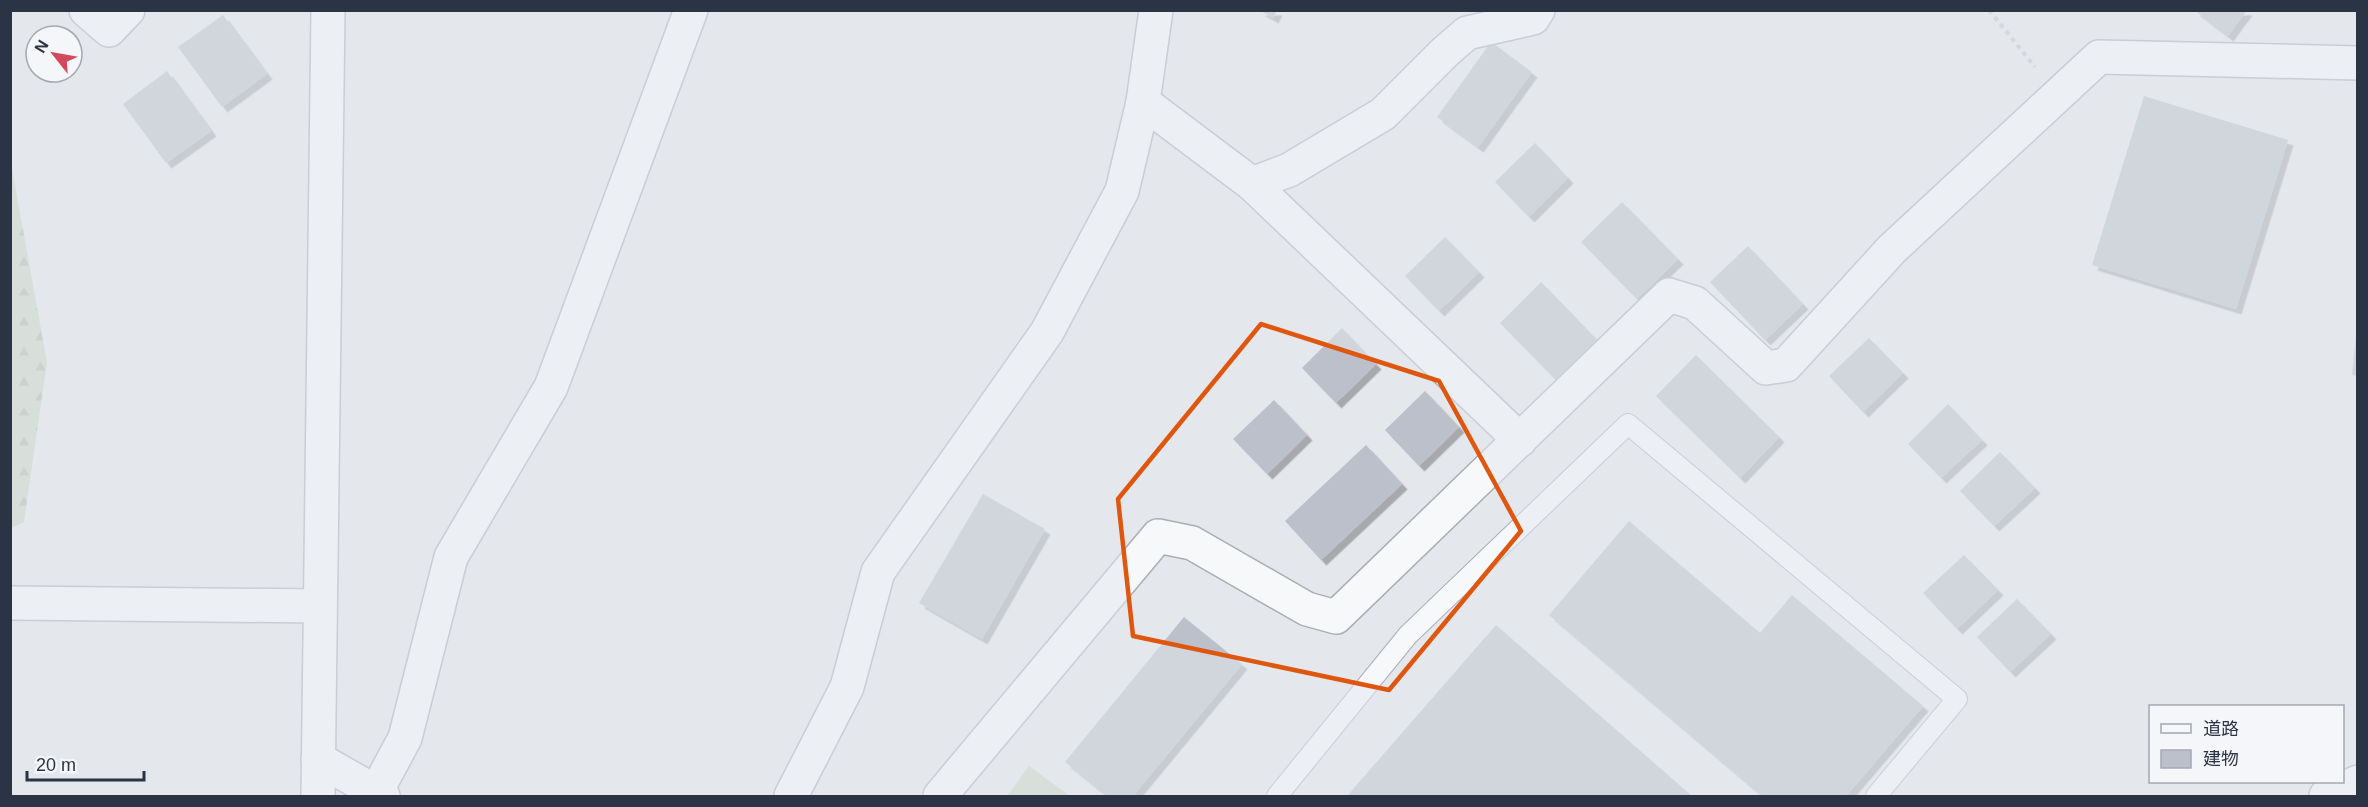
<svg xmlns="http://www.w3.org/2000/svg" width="2368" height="807" font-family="Arial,'Noto Sans JP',sans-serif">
	<defs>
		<pattern id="forest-firs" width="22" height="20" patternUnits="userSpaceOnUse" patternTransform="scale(1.5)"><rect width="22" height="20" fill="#c9d6c5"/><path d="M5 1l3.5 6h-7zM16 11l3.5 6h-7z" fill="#adb8ab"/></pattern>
		<filter id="shadow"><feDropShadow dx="5.5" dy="5.5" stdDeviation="0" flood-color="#0004"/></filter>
	</defs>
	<rect width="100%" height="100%" fill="#e4e7ec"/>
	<polygon fill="url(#forest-firs)" points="10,158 47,362 24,522 11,528"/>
	<polygon fill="#c9d6c5" points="1029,766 1070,796 1007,796"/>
	<g fill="#bbc0ca" filter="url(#shadow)">
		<polygon points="1259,10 1277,10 1273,18"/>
		<polygon points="2194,10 2247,10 2228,36"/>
		<polygon points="223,15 267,74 222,107 178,47"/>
		<polygon points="1491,42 1532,72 1478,147 1437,117"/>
		<polygon points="167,71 211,131 166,163 123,104"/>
		<polygon points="2144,96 2288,140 2236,309 2092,265"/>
		<polygon points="1535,143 1568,178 1529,217 1495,182"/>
		<polygon points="1622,202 1678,259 1637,299 1581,242"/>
		<polygon points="1445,237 1479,272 1439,311 1405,276"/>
		<polygon points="1748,246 1803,304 1765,340 1710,282"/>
		<polygon points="1541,282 1597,340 1556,380 1500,323"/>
		<polygon points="1342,328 1376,364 1336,403 1302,368"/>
		<polygon points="2356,336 2358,336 2358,376 2352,375"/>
		<polygon points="1869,338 1903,373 1863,412 1829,376"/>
		<polygon points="1696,355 1779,437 1740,478 1656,396"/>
		<polygon points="1425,391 1459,427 1419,466 1385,430"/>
		<polygon points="1274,400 1307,435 1267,474 1233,439"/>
		<polygon points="1948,404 1982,440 1941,478 1908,444"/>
		<polygon points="1366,445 1402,484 1321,560 1285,521"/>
		<polygon points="2000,452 2035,488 1994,526 1960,491"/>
		<polygon points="983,494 1045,529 982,639 919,603"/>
		<polygon points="1629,521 1760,633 1792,595 1923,706 1846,796 1762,796 1549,615"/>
		<polygon points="1964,555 1998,590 1957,629 1923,593"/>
		<polygon points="2017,599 2051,634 2010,672 1977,637"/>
		<polygon points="1184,617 1242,664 1133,796 1107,796 1065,762"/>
		<polygon points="1496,625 1692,796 1347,796"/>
	</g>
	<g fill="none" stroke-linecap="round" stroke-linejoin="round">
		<defs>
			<polyline id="service" points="1277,796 1408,635 1628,424 1957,699 1876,796"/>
			<g id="minor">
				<polyline points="86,10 109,30 128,10"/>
				<polyline points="1143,102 1252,184 1289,170 1383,114 1445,52 1467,33 1533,18 1538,10"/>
				<polyline points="1252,184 1520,440"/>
				<polyline points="10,603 320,606"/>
				<polyline points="318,759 383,796"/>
				<polyline points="376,792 405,738 451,557 551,387 691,10"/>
				<polyline points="791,796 847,687 878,572 1047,332 1122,191 1143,102 1156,10"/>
				<polyline points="940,796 1158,536 1192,543 1307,609 1336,617 1669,295 1695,303 1766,368 1786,365 1892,249 2099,57 2358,63"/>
				<polyline points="2326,796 2358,782"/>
			</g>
			<polyline id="tertiary" points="318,796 328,10"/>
		</defs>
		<use href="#service" stroke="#a9aeb7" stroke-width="22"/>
		<use href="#minor" stroke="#a9aeb7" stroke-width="36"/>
		<use href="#tertiary" stroke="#a9aeb7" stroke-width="36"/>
		<polyline stroke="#c2c5cb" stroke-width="4" stroke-dasharray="4.5 4.5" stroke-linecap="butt" points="1989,10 2035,67"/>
		<use href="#service" stroke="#f7f8fa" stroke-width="20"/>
		<use href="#minor" stroke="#f7f8fa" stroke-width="33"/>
		<use href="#tertiary" stroke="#f7f8fa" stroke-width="33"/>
	</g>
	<path d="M0 0H2368V807H0ZM1261 324 1439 381 1521 531 1389 690 1133 636 1118 499Z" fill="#e4e7ec" fill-opacity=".55" fill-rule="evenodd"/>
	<path fill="none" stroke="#df570f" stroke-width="4.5" stroke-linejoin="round" d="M1261 324 1439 381 1521 531 1389 690 1133 636 1118 499Z"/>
	<rect width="2368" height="807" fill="none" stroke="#2b3445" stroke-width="24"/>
	<rect x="2149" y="705" width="195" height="78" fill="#f4f6f9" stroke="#a4a8b1" stroke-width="1.5"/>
	<rect x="2161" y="724" width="30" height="9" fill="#f7f8fa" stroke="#a4a8b1" stroke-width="1.5"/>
	<text x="2203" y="735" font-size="18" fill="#2b3445">道路</text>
	<rect x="2161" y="750" width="30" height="18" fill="#bbc0ca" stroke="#a4a8b1" stroke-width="1.5"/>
	<text x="2203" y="765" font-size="18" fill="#2b3445">建物</text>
	<g transform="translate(54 54) rotate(301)"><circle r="28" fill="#f4f6f9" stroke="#a4a8b1" stroke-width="1.5"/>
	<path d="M0-4.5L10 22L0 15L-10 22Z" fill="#d1495b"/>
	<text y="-9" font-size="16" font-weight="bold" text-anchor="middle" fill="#2b3445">N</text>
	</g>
	<path d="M27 771v9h117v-9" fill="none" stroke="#2b3445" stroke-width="3"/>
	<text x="36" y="771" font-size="18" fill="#2b3445" stroke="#f4f6f9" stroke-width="4.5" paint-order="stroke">20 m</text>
</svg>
